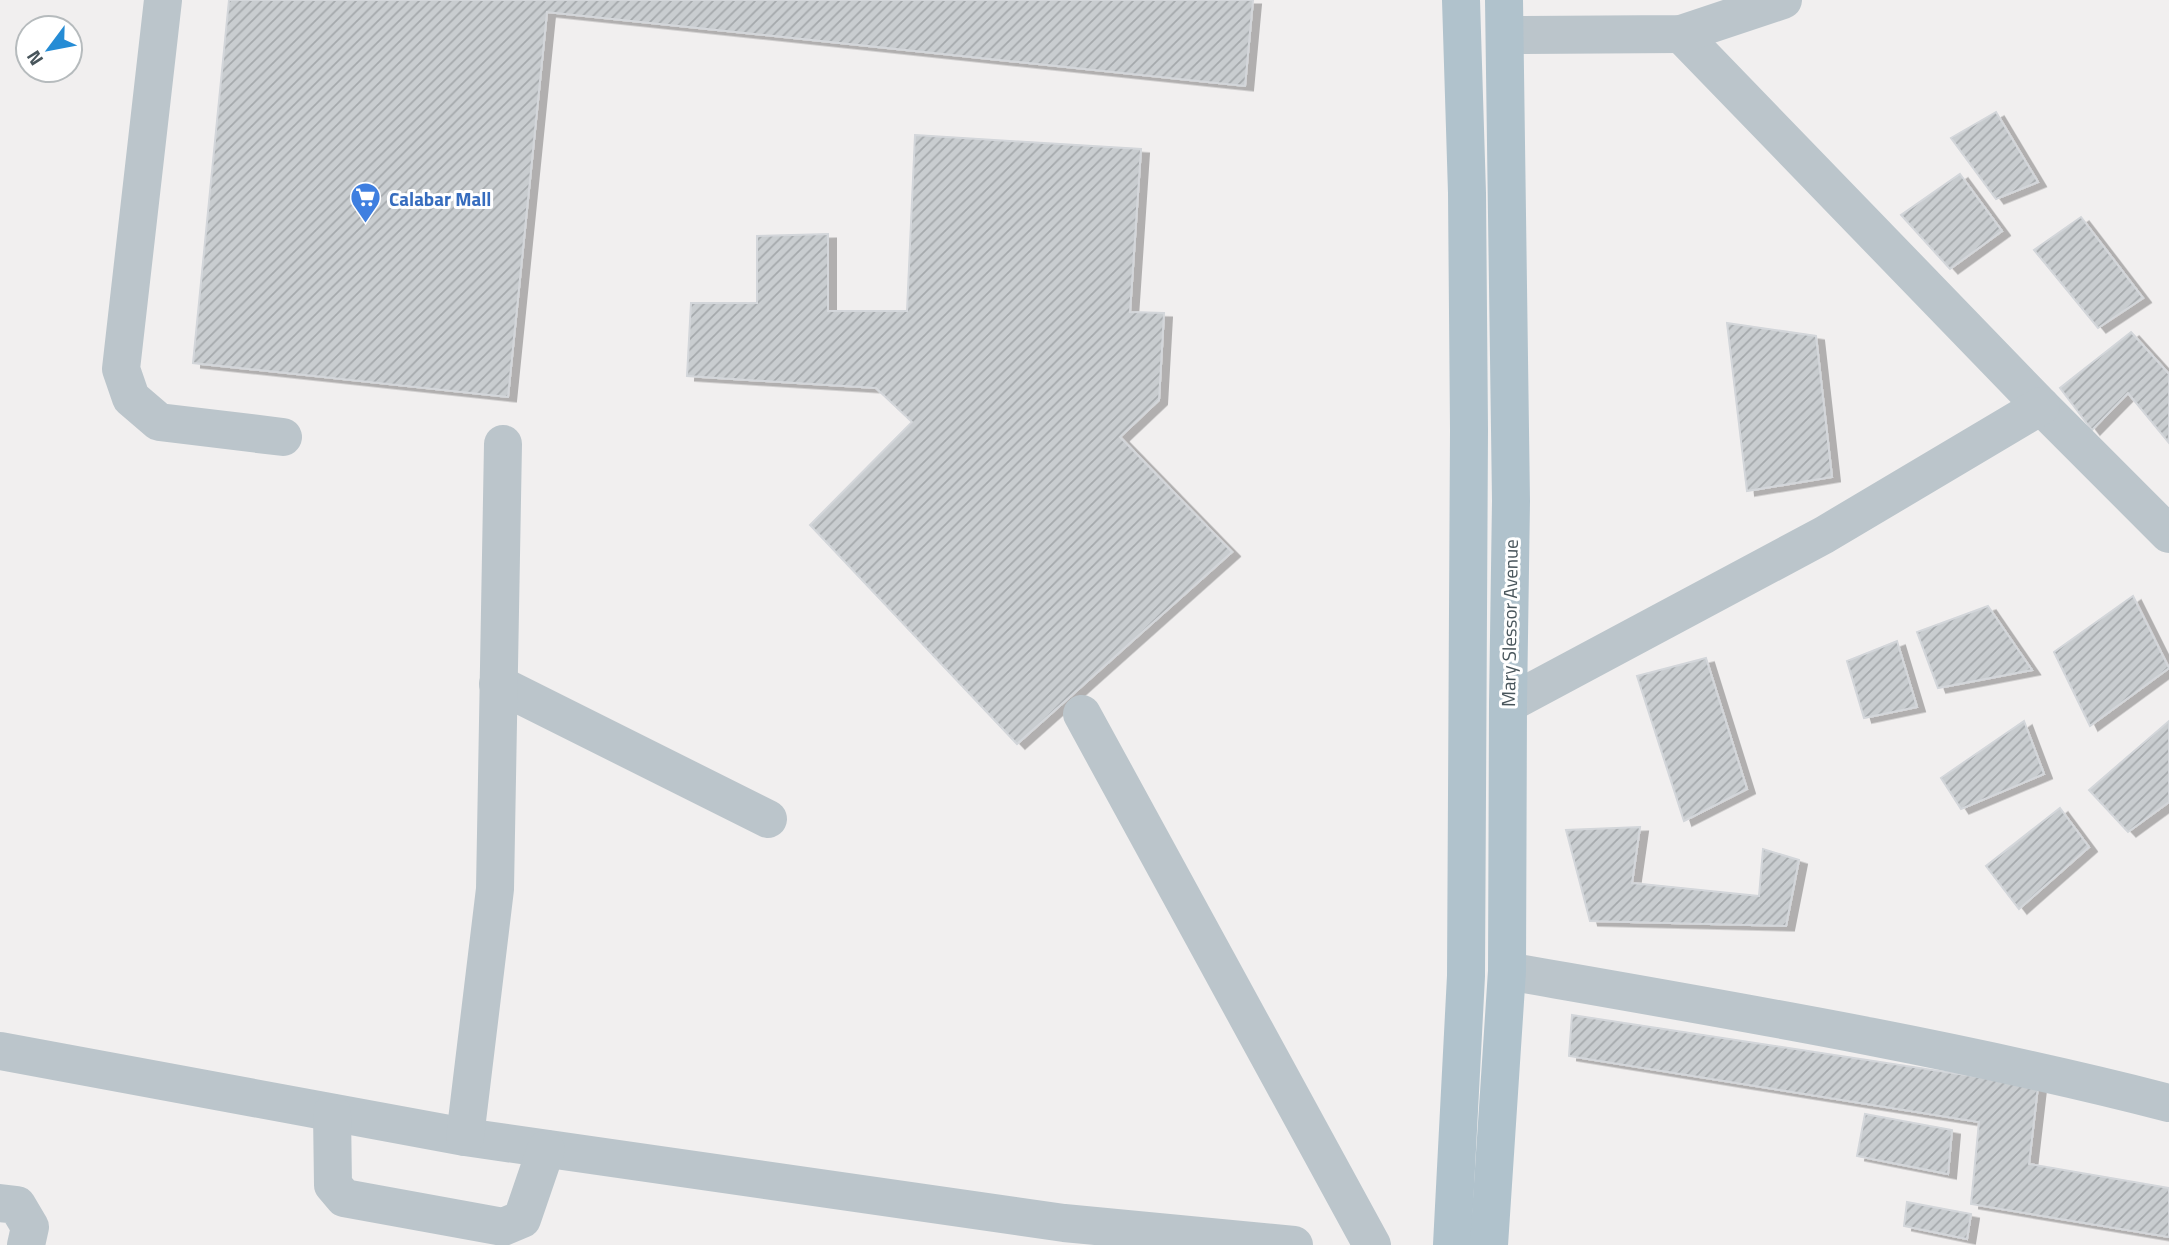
<svg xmlns="http://www.w3.org/2000/svg" width="2169" height="1245" font-family="'Titillium Web',sans-serif">
	<defs>
		<pattern id="building-hatch" width="6" height="6" patternUnits="userSpaceOnUse" patternTransform="scale(1.75)"><rect width="6" height="6" fill="#c9cdd0"/><path d="M-1 1l2-2M0 6l6-6M5 7l2-2" fill="none" stroke="#a5a9ac"/></pattern>
		<filter id="shadow"><feDropShadow dx="8" dy="4.5" stdDeviation="0" flood-color="#0004"/></filter>
	</defs>
	<rect width="100%" height="100%" fill="#f1efef"/>
	<g fill="url(#building-hatch)" stroke="#d3d6da" stroke-width="2" filter="url(#shadow)">
		<polygon points="229,0 1253,0 1245,86 547,12 508,397 193,363"/>
		<polygon points="1996,112 2038,182 1996,199 1951,138"/>
		<polygon points="915,135 1141,149 1130,312 1164,313 1159,400 1120,437 1232,552 1017,744 810,525 912,422 876,388 687,376 691,303 757,303 757,236 828,234 828,311 907,311"/>
		<polygon points="1960,174 2002,231 1950,269 1901,215"/>
		<polygon points="2081,217 2143,298 2098,328 2034,250"/>
		<polygon points="1727,323 1816,336 1832,477 1747,491"/>
		<polygon points="2131,332 2169,374 2169,443 2128,393 2092,430 2060,388"/>
		<polygon points="2133,596 2169,668 2090,726 2054,652"/>
		<polygon points="1988,606 2032,670 1938,688 1917,632"/>
		<polygon points="1897,641 1917,707 1864,718 1847,661"/>
		<polygon points="1706,658 1747,789 1684,821 1637,676"/>
		<polygon points="2024,721 2044,774 1961,809 1941,778"/>
		<polygon points="2169,721 2169,802 2128,832 2089,790"/>
		<polygon points="2060,808 2089,847 2019,909 1986,866"/>
		<polygon points="1640,827 1632,883 1759,896 1763,849 1799,860 1786,926 1590,921 1566,830"/>
		<polygon points="1572,1015 2038,1086 2029,1164 2169,1188 2169,1237 1971,1204 1979,1122 1569,1056"/>
		<polygon points="1865,1114 1952,1130 1948,1174 1857,1156"/>
		<polygon points="1907,1202 1971,1214 1967,1239 1904,1226"/>
	</g>
	<g fill="none" stroke-linecap="round" stroke-linejoin="round">
		<g stroke="#bbc5cb" stroke-width="38">
			<polyline points="163,0 121,369 131,398 159,422 283,437"/>
			<polyline points="1681,34 2041,406 2169,534"/>
			<polyline points="1506,35 1681,34 1783,0"/>
			<polyline points="498,684 768,819"/>
			<polyline points="1508,704 1824,535 2041,406"/>
			<polyline points="1082,714 1372,1245"/>
			<path d="M1507 971C1729 1010 1951 1047 2169 1103"/>
			<polyline points="0,1051 465,1137 1064,1223 1294,1245"/>
			<polyline points="332,1113 333,1185 344,1198 503,1227 522,1219 546,1149"/>
			<polyline points="465,1137 495,889 503,444"/>
			<polyline points="0,1203 17,1205 30,1227 26,1245"/>
		</g>
		<g stroke="#b0c2cc" stroke-width="38">
			<polyline points="1452,1245 1466,976 1469,430 1467,193 1461,0"/>
			<polyline points="1489,1245 1507,971 1508,704 1511,501 1504,0"/>
		</g>
	</g>
	<defs>
		<symbol id="supermarket-pin" viewBox="-11 -11 22 30"><path d="M0 17L-7.5 6A9.5 9.5 0 1 1 7.5 6Z" fill="#3f7fe0" stroke="#fff"/><path d="M-6-5.5h2.5l.6 2H6L4.5 2H-2.5L-4.4-4H-6ZM-1.5 3.2a1.3 1.3 0 1 0 .1 0ZM3 3.2a1.3 1.3 0 1 0 .1 0Z" fill="#fff"/></symbol>
	</defs>
	<g fill-rule="evenodd">
		<use href="#supermarket-pin" x="348" y="180" width="35" height="47"/>
	</g>
	<g text-anchor="middle" dominant-baseline="central" stroke-width="6" stroke-linejoin="round" paint-order="stroke">
		<g font-size="19" font-weight="bold" fill="#366cbe" stroke="#fff" text-anchor="start">
			<text x="389" y="198">Calabar Mall</text>
		</g>
		<g font-size="19" fill="#48555b" stroke="#fff">
			<text transform="translate(1509 623) rotate(-89)">Mary Slessor Avenue</text>
		</g>
	</g>
	<g transform="translate(49 49) rotate(238)"><circle r="33" fill="#ffffff" stroke="#b6bbbd" stroke-width="2"/>
	<path d="M0-5L12 26L0 18L-12 26Z" fill="#258cd5"/>
	<text y="-10" font-size="19" font-weight="bold" text-anchor="middle" fill="#48555b">N</text>
	</g>
</svg>
